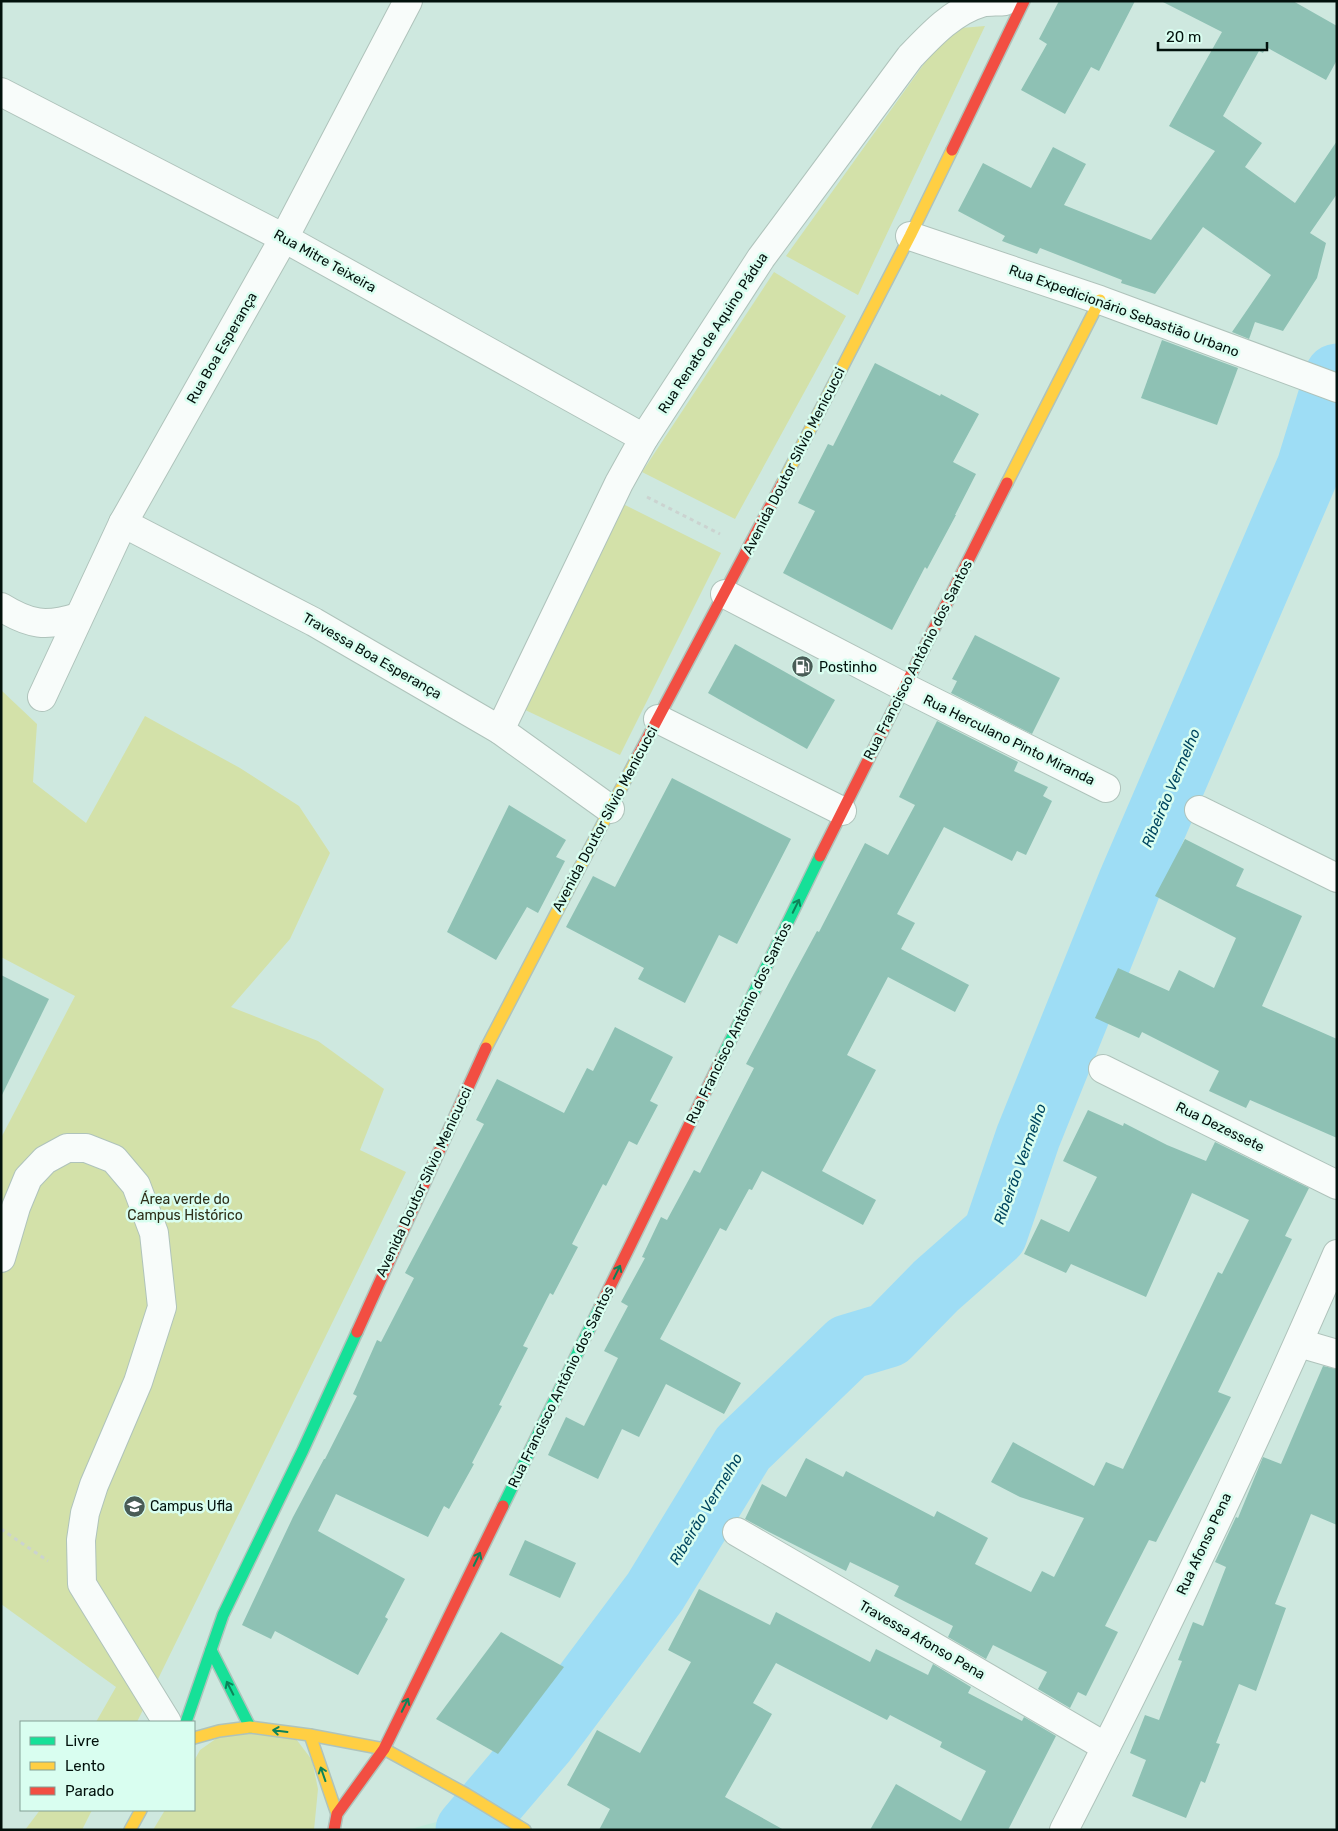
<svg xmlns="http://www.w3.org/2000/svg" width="1338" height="1831" font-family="Rubik,sans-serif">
	<rect width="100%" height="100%" fill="#cee8df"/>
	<polygon fill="#c0eadb" points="466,1814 491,1830 407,1830"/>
	<g fill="#d3e1a9">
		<polygon points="985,26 858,295 786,256 949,29"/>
		<polygon points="774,272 846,316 735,519 642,472"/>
		<polygon points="617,501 721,553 620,755 519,707"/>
		<polygon points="1,690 37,724 33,782 86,823 145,716 240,768 299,806 330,853 290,939 231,1007 318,1041 384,1089 360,1150 406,1172 137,1722 96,1722 116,1687 1,1604 1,1138 75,996 1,957"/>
		<polygon points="227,1731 293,1735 312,1760 318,1789 314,1830 153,1830 165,1810 194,1810 194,1761 200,1750"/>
		<polygon points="40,1810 92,1810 82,1830 25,1830"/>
	</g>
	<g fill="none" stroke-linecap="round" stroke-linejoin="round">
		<polyline stroke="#9eddf5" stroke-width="65" points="468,1830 543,1742 655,1592 743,1448 848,1347 888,1335 936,1286 995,1234 1028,1137 1130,883 1309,467 1337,376"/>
	</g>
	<g fill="#8ec1b4">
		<polygon points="1059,1 1135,1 1099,71 1091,67 1065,114 1021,90 1047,44 1039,39"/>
		<polygon points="1161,1 1293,1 1337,26 1337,60 1326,80 1266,47 1263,53 1259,51 1223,116 1262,143 1245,167 1295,203 1337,141 1337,194 1310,233 1326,243 1317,278 1283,331 1255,322 1249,339 1232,332 1271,275 1203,227 1155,294 1121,283 1122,280 1040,248 1037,254 1002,241 1005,236 958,211 983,163 1031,188 1053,147 1086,164 1064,205 1151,240 1215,151 1169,126 1222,32"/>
		<polygon points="1162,340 1238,368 1217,425 1141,398"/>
		<polygon points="875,363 940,396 941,394 979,414 953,462 976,474 955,515 956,515 927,569 925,567 892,630 783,573 815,511 798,503 828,444 833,446"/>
		<polygon points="975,635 1060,678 1032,734 951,693 957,681 952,679"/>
		<polygon points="735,644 835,700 807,749 708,693"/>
		<polygon points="937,721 1018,762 1014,771 1048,787 1043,796 1052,801 1026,855 1017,851 1012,861 944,827 897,914 915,923 901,949 969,985 955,1012 888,977 847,1055 876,1070 822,1171 876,1200 863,1225 762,1171 752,1190 749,1189 726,1231 720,1228 660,1339 741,1383 724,1414 666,1384 639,1437 622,1429 598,1479 548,1455 566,1417 584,1426 618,1358 604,1351 628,1306 621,1302 645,1258 642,1257 661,1217 667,1220 694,1170 700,1173 754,1068 746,1064 791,979 817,931 819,932 865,843 888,855 915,805 899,797"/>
		<polygon points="672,778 791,839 737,944 719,935 685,1003 638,979 644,968 566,927 593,876 615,887"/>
		<polygon points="509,805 566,840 556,857 565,861 538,913 527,907 496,960 447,932"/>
		<polygon points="1185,839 1244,869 1236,886 1302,916 1262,1006 1337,1039 1337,1138 1250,1100 1246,1108 1209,1091 1219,1071 1142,1032 1139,1038 1095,1018 1118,968 1169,991 1179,970 1214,988 1236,938 1155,896"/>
		<polygon points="1,975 49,999 1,1097"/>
		<polygon points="615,1027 673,1057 650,1101 658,1105 637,1145 629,1141 606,1186 603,1184 572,1244 578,1247 553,1295 550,1293 523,1346 528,1348 499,1405 502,1406 472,1463 474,1464 449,1509 444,1506 428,1537 336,1494 318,1531 405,1579 385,1617 388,1619 358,1675 275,1631 271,1639 242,1625 293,1517 324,1459 325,1459 357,1396 353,1394 377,1340 381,1342 414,1278 405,1273 484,1124 476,1120 497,1079 564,1113 587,1068 593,1071"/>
		<polygon points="1088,1110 1123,1126 1124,1123 1167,1145 1206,1161 1215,1142 1309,1188 1285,1236 1292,1239 1218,1392 1231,1397 1156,1542 1149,1540 1105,1626 1118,1632 1086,1696 1078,1692 1070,1708 1038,1689 1047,1672 993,1645 986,1659 948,1637 953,1626 894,1596 899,1586 850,1562 846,1571 769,1532 745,1519 762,1484 786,1497 806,1458 843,1477 846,1471 934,1517 937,1511 988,1538 975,1564 1031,1592 1042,1571 1054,1577 1084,1518 1020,1497 991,1482 1013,1442 1094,1486 1106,1462 1123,1469 1218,1272 1222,1274 1249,1220 1192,1193 1146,1297 1071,1264 1066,1273 1024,1254 1041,1219 1069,1232 1097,1177 1063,1161"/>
		<polygon points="1323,1366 1337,1369 1337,1525 1311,1514 1275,1604 1286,1608 1256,1691 1239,1684 1216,1743 1220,1744 1205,1783 1201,1781 1186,1818 1132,1796 1146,1760 1130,1753 1145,1715 1159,1720 1182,1661 1178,1660 1193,1622 1203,1626 1226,1567 1215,1562 1236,1517 1238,1518 1263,1457 1281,1464"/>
		<polygon points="525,1540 576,1563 560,1598 509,1575"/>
		<polygon points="699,1589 770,1625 776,1612 870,1662 876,1649 928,1675 933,1664 971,1687 968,1693 1022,1721 1024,1717 1056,1736 1008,1830 870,1830 896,1784 961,1821 986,1771 940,1747 942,1742 890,1715 887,1720 776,1663 753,1703 772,1714 725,1797 784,1830 599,1830 610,1809 567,1785 597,1730 640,1753 691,1662 668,1650"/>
		<polygon points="501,1632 564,1667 498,1754 436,1719"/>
	</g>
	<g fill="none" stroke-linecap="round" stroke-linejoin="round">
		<defs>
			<g id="street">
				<polyline points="1,92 284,238 644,438"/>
				<polyline points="910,236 1100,300 1337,388"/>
				<polyline points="123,523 314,622 500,730 610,809"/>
				<polyline points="725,594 904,687 1106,788"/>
				<path d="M1 607C30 625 46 627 78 617"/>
				<polyline points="42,697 123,523 284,238 408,1"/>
				<polyline points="658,719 842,811"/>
				<path d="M500 730 619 483 644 438 761 258 910 57C930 36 953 11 981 3 988 1 997 2 1005 1"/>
				<polyline points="1199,810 1337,878"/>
				<polyline points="1103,1069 1337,1185"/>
				<polyline points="1,1258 16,1207 28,1178 45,1160 67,1148 86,1148 114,1159 136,1185 154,1233 162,1307 138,1382 94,1485 85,1513 81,1540 82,1584 167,1722"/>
				<polyline points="1299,1343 1337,1354"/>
				<polyline points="737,1532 1106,1747"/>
				<path d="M1064 1830C1161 1641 1253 1449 1337 1254"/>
			</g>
			<g id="fast">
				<polyline points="722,1058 820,856"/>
				<polyline points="503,1506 600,1307"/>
				<polyline points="211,1650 250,1727"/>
				<polyline points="186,1722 223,1615 303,1450 357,1332"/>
			</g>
			<g id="slow">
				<polyline points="1007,483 1100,300"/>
				<polyline points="782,484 910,236 952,150"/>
				<polyline points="486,1048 638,756"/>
				<polyline points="310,1735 337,1814"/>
				<polyline points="194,1738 219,1731 250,1727 310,1735 384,1749 466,1794 525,1830"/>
				<polyline points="130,1830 141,1810"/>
			</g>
			<g id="jam">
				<polyline points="952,150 1024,1"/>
				<polyline points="638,756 782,484"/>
				<polyline points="820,856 1007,483"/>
				<polyline points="600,1307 722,1058"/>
				<polyline points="357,1332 486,1048"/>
				<polyline points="334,1830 337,1814 384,1749 503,1506"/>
			</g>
		</defs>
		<use href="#street" stroke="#afc3bb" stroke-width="30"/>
		<use href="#fast" stroke="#afc3bb" stroke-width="14"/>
		<use href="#slow" stroke="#afc3bb" stroke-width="14"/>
		<use href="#jam" stroke="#afc3bb" stroke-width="14"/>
		<g stroke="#cbd3d0" stroke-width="3" stroke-dasharray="4 4" stroke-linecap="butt">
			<polyline points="647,497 720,534"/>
			<polyline points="1,1529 48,1561"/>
		</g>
		<use href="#street" stroke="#f8fcfa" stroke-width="28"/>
		<use href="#fast" stroke="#16e098" stroke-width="11"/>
		<use href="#slow" stroke="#ffcf43" stroke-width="11"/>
		<use href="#jam" stroke="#f24e42" stroke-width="11"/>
	</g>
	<defs><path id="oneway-shaft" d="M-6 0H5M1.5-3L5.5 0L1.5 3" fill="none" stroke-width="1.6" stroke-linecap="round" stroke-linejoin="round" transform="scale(1.25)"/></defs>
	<g stroke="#0d8359">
		<use href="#oneway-shaft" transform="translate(796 906) rotate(-64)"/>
		<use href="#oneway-shaft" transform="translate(617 1272) rotate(-64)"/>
		<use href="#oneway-shaft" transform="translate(477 1559) rotate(-64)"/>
		<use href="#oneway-shaft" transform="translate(230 1688) rotate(-117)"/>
		<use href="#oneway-shaft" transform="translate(405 1705) rotate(-64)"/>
		<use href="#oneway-shaft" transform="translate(280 1731) rotate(-173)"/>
		<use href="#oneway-shaft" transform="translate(323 1774) rotate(-109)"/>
	</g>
	<defs>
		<symbol id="fuel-disc" viewBox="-11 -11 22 22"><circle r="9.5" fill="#495c56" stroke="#d9fef0"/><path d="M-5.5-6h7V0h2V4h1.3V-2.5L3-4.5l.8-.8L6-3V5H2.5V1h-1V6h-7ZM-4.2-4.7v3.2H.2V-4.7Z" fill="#fff"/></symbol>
		<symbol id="university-disc" viewBox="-11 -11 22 22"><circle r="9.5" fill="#495c56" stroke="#d9fef0"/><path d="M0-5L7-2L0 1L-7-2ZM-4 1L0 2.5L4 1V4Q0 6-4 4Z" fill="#fff"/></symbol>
	</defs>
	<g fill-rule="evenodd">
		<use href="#fuel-disc" x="790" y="654" width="25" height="25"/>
		<use href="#university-disc" x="122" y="1494" width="25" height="25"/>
	</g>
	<g text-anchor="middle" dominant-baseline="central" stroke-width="5" stroke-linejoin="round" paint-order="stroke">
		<g font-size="14" fill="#02110c" stroke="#d9fef0">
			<text transform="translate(325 261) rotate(29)">Rua Mitre Teixeira</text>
			<text transform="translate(1124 311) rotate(20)">Rua Expedicionário Sebastião Urbano</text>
			<text transform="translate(713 333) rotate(-57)">Rua Renato de Aquino Pádua</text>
			<text transform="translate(222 348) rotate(-60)">Rua Boa Esperança</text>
			<text transform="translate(794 461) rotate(-63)">Avenida Doutor Sílvio Menicucci</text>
			<text transform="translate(372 656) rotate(30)">Travessa Boa Esperança</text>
			<text transform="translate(918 660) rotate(-63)">Rua Francisco Antônio dos Santos</text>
			<text transform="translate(1009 740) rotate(26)">Rua Herculano Pinto Miranda</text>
			<text transform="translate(605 819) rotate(-62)">Avenida Doutor Sílvio Menicucci</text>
			<text transform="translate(739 1023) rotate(-64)">Rua Francisco Antônio dos Santos</text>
			<text transform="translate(1220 1127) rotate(26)">Rua Dezessete</text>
			<text transform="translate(424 1182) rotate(-65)">Avenida Doutor Sílvio Menicucci</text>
			<text transform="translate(561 1387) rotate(-64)">Rua Francisco Antônio dos Santos</text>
			<text transform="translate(1204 1544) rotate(-65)">Rua Afonso Pena</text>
			<text transform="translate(922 1640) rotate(30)">Travessa Afonso Pena</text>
		</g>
		<g font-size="14" fill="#02110c" stroke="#d9fef0" text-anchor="start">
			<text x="819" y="667">Postinho</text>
			<text x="150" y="1506">Campus Ufla</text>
		</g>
		<g font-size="14" fill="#2d2e18" stroke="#d9fef0">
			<text x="185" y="1199">Área verde do<tspan x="185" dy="16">Campus Histórico</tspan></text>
		</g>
		<g font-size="15" font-style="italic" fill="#00465f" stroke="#d9fef0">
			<text transform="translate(1171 788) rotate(-67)">Ribeirão Vermelho</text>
			<text transform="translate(1020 1164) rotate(-70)">Ribeirão Vermelho</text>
			<text transform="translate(706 1509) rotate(-59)">Ribeirão Vermelho</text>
		</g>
	</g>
	<rect width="1338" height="1831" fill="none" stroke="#02110c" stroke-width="5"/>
	<rect x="20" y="1721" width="175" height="90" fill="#d9fef0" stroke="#839f95"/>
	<rect x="30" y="1737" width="25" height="8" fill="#16e098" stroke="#839f95"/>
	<text x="65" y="1746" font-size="15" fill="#02110c">Livre</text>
	<rect x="30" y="1762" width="25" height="8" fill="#ffcf43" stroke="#839f95"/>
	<text x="65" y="1771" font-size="15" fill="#02110c">Lento</text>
	<rect x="30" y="1787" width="25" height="8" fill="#f24e42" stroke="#839f95"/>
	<text x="65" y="1796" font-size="15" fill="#02110c">Parado</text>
	<path d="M1158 42v8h109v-8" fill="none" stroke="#02110c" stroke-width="2.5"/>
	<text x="1166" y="42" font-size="15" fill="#02110c" stroke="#d9fef0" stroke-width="4" paint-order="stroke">20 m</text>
</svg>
